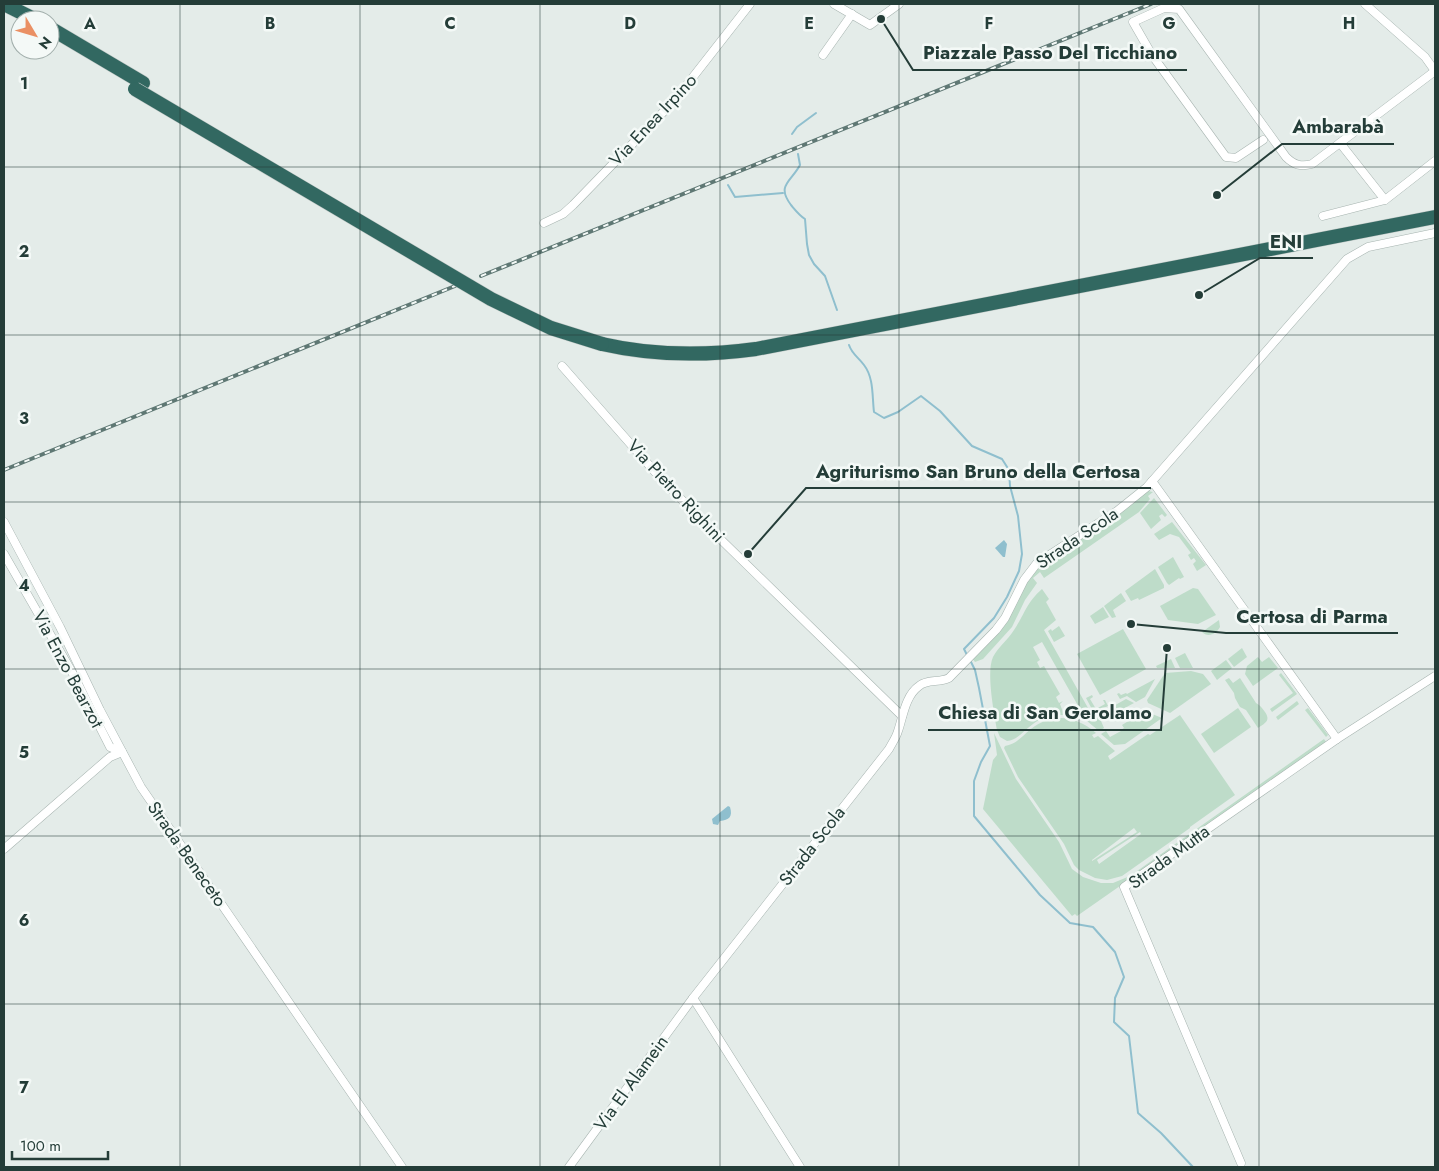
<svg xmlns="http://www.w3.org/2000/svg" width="1439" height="1171" font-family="Jost,sans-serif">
	<rect width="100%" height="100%" fill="#e4ece9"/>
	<g fill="#bedcc9" fill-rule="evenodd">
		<polygon points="1148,491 1153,492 1148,496 1150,499 1139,512 1044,578 1040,572 1033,578 1037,583 1025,600 1012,627 983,659 975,662 972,658 1039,564"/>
		<polygon points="1154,498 1167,515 1165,517 1162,514 1159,516 1161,520 1151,529 1140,513"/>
		<polygon points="1172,522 1206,565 1197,571 1193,564 1196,561 1194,558 1191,560 1188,555 1191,553 1179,537 1170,534 1159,540 1154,534"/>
		<polygon points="1173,557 1184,577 1180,579 1179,578 1169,585 1167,583 1158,567"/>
		<polygon points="1155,569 1164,585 1164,588 1139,600 1138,598 1131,601 1125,591"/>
		<polygon points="1193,588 1198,589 1216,615 1198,624 1168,620 1160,606"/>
		<path d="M1042 589 1049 599 1046 602 1056 620 1044 630 1092 715 1085 718 1042 642 1033 647 1040 660 1037 662 1040 668 1044 666 1060 694 1056 697 1059 703 1063 701 1060 704 1064 715C1053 715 1042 717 1033 724 1024 730 1018 740 1007 741L1000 737 997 730C994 713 986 672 993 657 998 647 1008 640 1014 630 1025 614 1026 603 1042 589Z"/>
		<polygon points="1121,593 1126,601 1113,610 1116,617 1112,618 1104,606"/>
		<polygon points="1103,607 1109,617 1095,624 1090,616"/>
		<path d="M1219 620 1220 627C1216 634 1208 638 1202 632Z"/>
		<polygon points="1059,626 1065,636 1054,642 1048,631 1051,629 1052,631"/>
		<polygon points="1123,629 1146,669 1100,695 1077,654"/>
		<polygon points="1242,648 1247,657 1234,667 1228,659"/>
		<polygon points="1185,653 1193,668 1180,668 1175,658"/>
		<polygon points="1258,657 1262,662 1269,657 1278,668 1253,686 1245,674 1247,666"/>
		<polygon points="1171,659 1175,668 1157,668 1156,666"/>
		<polygon points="1226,660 1232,668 1217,680 1211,671"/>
		<polygon points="1191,671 1203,674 1211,684 1170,713 1148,703 1147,700 1165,673"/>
		<polygon points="1281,673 1297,694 1272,712 1270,709 1293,693 1279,675"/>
		<path d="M1229 678 1233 683 1240 678 1256 703C1260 705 1262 708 1265 712 1271 721 1265 723 1258 728L1246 710 1240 707 1235 698 1234 693 1225 680Z"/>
		<polygon points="1155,679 1145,697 1136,702 1127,696 1120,699 1117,694 1119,693 1121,695 1126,693 1127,694"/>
		<polygon points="1092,695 1093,697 1090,699 1096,709 1105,704 1103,700 1105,700 1108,706 1094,713 1086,698"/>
		<polygon points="1126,699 1134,703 1101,721 1104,728 1099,731 1087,721"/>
		<polygon points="1297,701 1299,704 1278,720 1276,717"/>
		<polygon points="1238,708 1251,727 1214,753 1201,734"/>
		<polygon points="1308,708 1328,735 1326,737 1305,710"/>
		<polygon points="1145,711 1162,718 1125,744 1114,745 1101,734 1106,731 1110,737 1121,731 1121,730 1124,728 1122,725"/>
		<path d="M1180 715 1235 795 1190 827V828L1122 876 1107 880 1095 878 1079 870 1074 865 1064 844 1018 777 1004 748 1005 746C1017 744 1022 736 1031 729 1053 712 1076 716 1096 733L1092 735 1094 738 1098 736 1115 751 1108 756 1110 760 1148 734 1150 735ZM1134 828 1137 832 1092 861V860ZM1140 832 1141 834 1099 864 1097 860Z"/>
		<polygon points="994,733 1016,779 1059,842 1072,869 1083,877 1101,883 1113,883 1130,876 1324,739 1326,742 1077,916 1075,914 1072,916 983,809 993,760 997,755"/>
	</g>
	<g fill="#8fbfce">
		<polygon points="1004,540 1007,544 1005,557 1003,557 995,548"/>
		<path d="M728 806 730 807C733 817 729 820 720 821L718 825 713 824 712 819Z"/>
	</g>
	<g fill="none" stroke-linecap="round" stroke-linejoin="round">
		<g stroke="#8fbfce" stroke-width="2">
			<polyline points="792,134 797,127 816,113"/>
			<path d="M798 154 800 165C791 182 776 185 791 205 796 211 799 215 805 219L807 244 809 255 814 264 825 276 837 310"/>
			<polyline points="728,185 735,197 783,193"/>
			<path d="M849 345C852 354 858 357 864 365 874 378 872 396 874 412L884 418 898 412 921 396 940 411 972 446 1002 459 1009 470 1010 486 1018 516 1022 554 1019 571 1007 597 994 618 964 649 967 655"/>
			<polyline points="970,660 975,670 979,688 990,746 981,762 974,781 974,816 1040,895 1070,923 1093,927 1115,952 1124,977 1115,998 1114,1022 1129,1036 1138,1113 1161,1133 1193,1167"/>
		</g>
		<defs>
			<g id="street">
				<polyline points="834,4 870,25 899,4"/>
				<polyline points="1365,4 1425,57 1435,71"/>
				<polyline points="823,55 852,14"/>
				<path d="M1263 140 1236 158 1226 157 1152 55 1133 22 1164 8 1179 9 1286 157C1294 165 1301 167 1312 164L1435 71"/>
				<polyline points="1340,143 1385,200"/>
				<polyline points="1323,216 1385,200 1435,161"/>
				<polyline points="544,223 563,214 573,205 675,100 750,4"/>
				<polyline points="562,366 656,473 709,528 902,716"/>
				<polyline points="1152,481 1337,739"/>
				<polyline points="4,522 60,627 100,710 141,787 402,1167"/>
				<polyline points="4,554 73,674 110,747 122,752"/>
				<polyline points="4,849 110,757 122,752"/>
				<polyline points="1241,1163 1124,887 1337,739 1435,676"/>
				<polyline points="569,1167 693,998"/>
				<path d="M800 1167 693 998 889 749C892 743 896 738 898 731 903 717 905 696 919 686 927 679 939 683 949 678L996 630 1005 618 1024 580 1037 563 1117 511 1147 487 1347 259 1368 247 1435 233"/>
			</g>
			<g id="highway">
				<polyline points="4,4 36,20"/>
				<polyline points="50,28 143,83"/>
				<path d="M602 344C654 356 704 356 756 349L1435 217"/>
			</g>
		</defs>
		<use href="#street" stroke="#a7b4b0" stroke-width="9"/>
		<use href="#highway" stroke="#c2c9c7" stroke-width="15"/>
		<use href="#street" stroke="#fff" stroke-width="8"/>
		<use href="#highway" stroke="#326861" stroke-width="14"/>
		<defs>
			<g id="rail">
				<polyline points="481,276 1151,4"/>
				<polyline points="4,470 455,286"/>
			</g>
		</defs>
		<use href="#rail" stroke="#5f7874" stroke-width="4"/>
		<use href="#rail" stroke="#f4f9f7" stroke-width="2" stroke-dasharray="5.5" stroke-linecap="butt"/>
		<defs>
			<polyline id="highway-bridge" points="135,89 491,299 551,328 602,344"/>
		</defs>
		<use href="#highway-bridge" stroke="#c2c9c7" stroke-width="15" stroke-linecap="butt"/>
		<use href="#highway-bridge" stroke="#326861" stroke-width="14"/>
	</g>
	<path fill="none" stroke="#243d38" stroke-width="1" stroke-opacity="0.55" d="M180 4V1167M360 4V1167M540 4V1167M720 4V1167M899 4V1167M1079 4V1167M1259 4V1167M4 167H1435M4 335H1435M4 502H1435M4 669H1435M4 836H1435M4 1004H1435"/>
	<g text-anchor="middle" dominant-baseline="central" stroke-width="5" stroke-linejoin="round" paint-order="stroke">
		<g font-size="18" fill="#243d38" stroke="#f4f9f7">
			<text transform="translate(653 120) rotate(-47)">Via Enea Irpino</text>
			<text transform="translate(676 491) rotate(47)">Via Pietro Righini</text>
			<text transform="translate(1077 538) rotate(-34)">Strada Scola</text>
			<text transform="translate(68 669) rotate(62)">Via Enzo Bearzot</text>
			<text transform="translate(812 846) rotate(-52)">Strada Scola</text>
			<text transform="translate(187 854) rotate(55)">Strada Beneceto</text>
			<text transform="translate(1169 857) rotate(-36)">Strada Mutta</text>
			<text transform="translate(631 1083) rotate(-54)">Via El Alamein</text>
		</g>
	</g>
	<g font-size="16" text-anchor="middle" font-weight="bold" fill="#243d38" stroke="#f4f9f7" stroke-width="5" stroke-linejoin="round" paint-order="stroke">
		<text x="90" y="29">A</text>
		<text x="270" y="29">B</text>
		<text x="450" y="29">C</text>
		<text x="630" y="29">D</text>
		<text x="809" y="29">E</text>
		<text x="989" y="29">F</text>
		<text x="1169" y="29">G</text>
		<text x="1349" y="29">H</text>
		<text x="24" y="89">1</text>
		<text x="24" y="257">2</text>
		<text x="24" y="424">3</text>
		<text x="24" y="591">4</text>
		<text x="24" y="758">5</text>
		<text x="24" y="926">6</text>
		<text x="24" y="1093">7</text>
	</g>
	<path fill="none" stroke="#243d38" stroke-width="2" d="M881 19L913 70H1187M1217 195L1282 144H1394M1199 295L1260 258H1313M748 554L806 488H1151M1131 624L1226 633H1398M1167 648L1161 730H928"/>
	<g fill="#243d38" stroke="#f4f9f7" stroke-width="2">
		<circle cx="881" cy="19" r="5"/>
		<circle cx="1217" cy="195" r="5"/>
		<circle cx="1199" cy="295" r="5"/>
		<circle cx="748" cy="554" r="5"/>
		<circle cx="1131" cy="624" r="5"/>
		<circle cx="1167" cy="648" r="5"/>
	</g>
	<g font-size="19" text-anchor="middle" font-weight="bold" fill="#243d38" stroke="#f4f9f7" stroke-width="5" stroke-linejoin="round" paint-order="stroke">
		<text x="1050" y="59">Piazzale Passo Del Ticchiano</text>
		<text x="1338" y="133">Ambarabà</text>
		<text x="1286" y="248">ENI</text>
		<text x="978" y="478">Agriturismo San Bruno della Certosa</text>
		<text x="1312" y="623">Certosa di Parma</text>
		<text x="1045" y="719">Chiesa di San Gerolamo</text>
	</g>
	<rect width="1439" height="1171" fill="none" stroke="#243d38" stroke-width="10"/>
	<g transform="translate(35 35) rotate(128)"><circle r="24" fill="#f4f9f7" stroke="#a1aeab"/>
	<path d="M0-4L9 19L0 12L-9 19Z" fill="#ea9064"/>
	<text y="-8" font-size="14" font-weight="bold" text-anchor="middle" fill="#243d38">N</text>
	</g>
	<path d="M12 1151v8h96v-8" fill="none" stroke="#243d38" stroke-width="2.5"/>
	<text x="20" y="1151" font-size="15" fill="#243d38" stroke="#f4f9f7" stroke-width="4" paint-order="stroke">100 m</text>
</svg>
